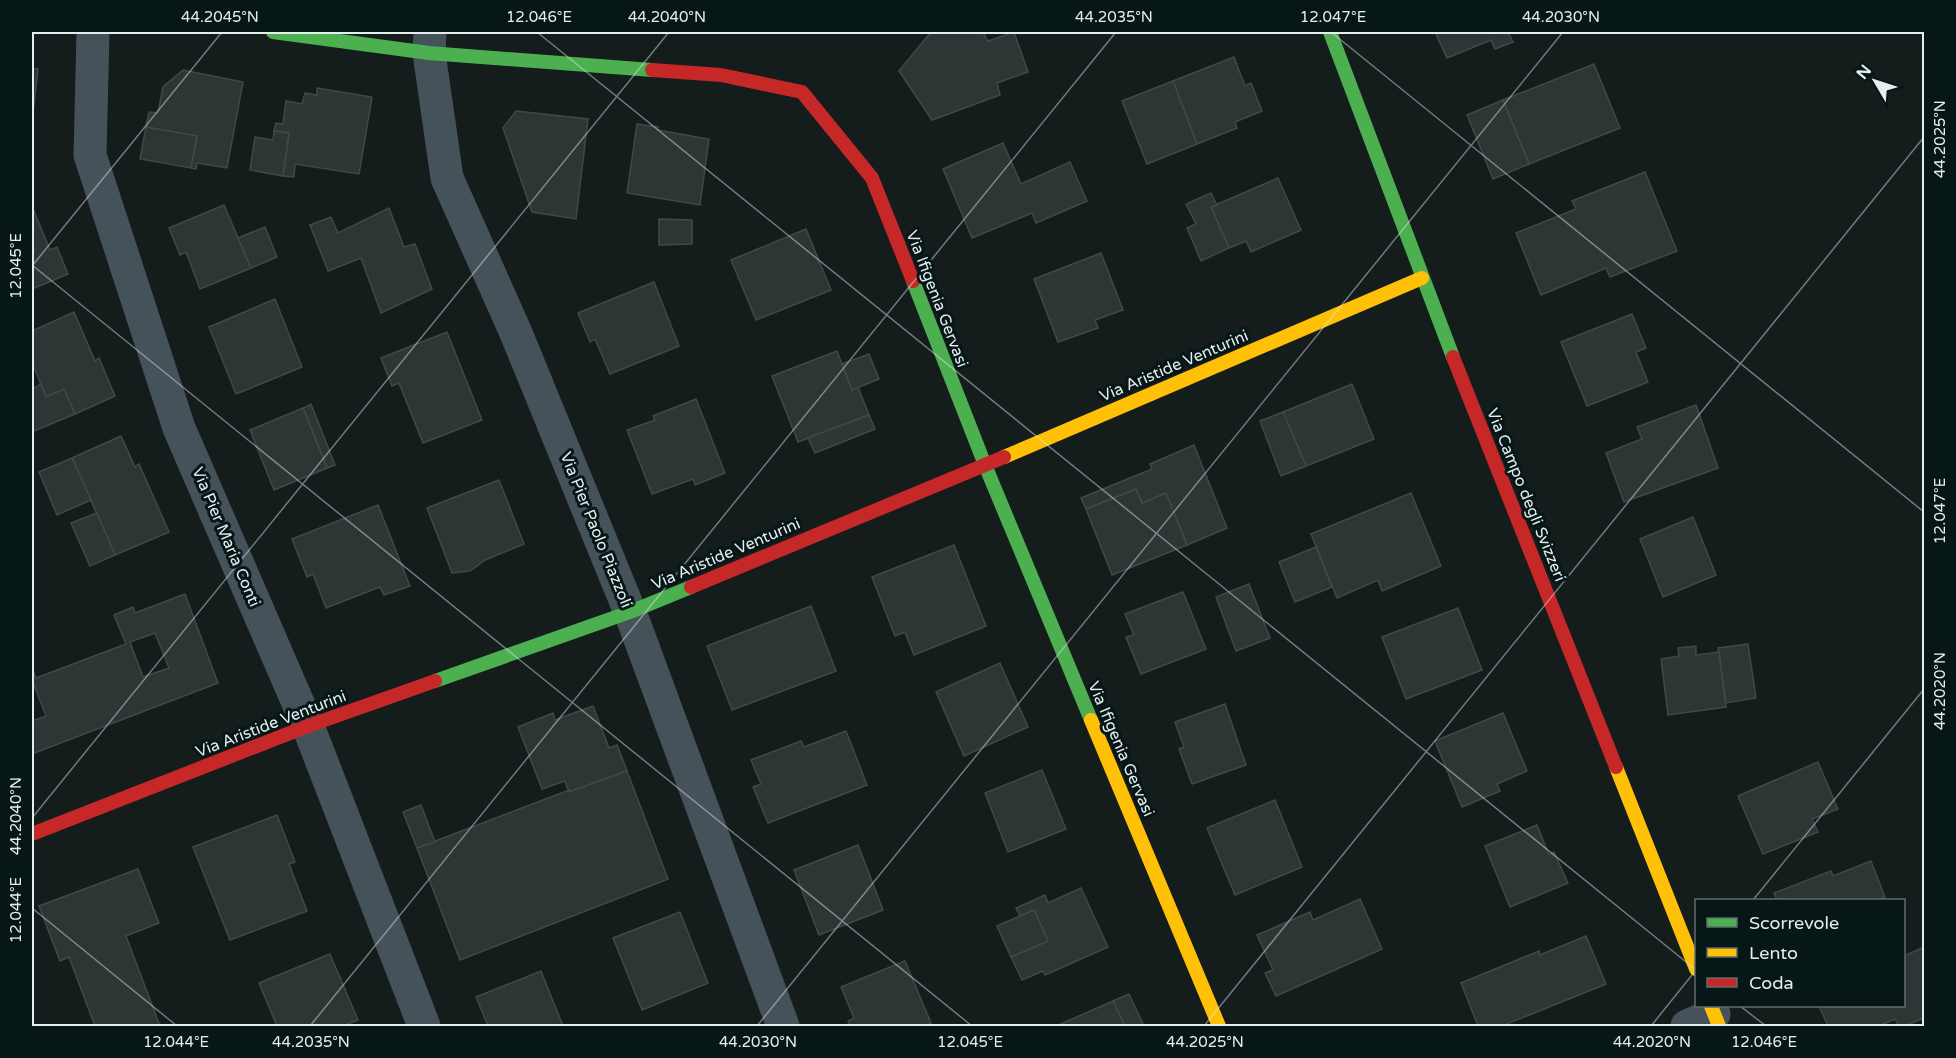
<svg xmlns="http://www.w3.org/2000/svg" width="1956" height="1058" font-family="'Varela Round',sans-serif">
	<rect width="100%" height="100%" fill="#141c1c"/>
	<g fill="#2c3735" stroke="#424848" stroke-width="1.5" fill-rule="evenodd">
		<polygon points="931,32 987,32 984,35 988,41 1014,32 1028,72 997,83 1000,95 932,120 899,71"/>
		<polygon points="1435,32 1508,32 1513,42 1495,49 1491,40 1447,58"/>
		<polygon points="1234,57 1245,86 1251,83 1262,111 1235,122 1237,128 1197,144 1173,81"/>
		<polygon points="1594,64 1620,128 1529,164 1503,100"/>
		<polygon points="32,68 38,69 32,122"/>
		<polygon points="183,70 243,82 227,168 197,163 196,169 191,168 197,136 146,127 149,112 158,113 163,87"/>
		<polygon points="1173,81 1197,144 1147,164 1122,101"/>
		<polygon points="317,88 372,97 359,174 295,164 294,177 283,176 289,133 274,131 276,123 283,124 286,101 302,104 305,93 317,95"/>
		<polygon points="1503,100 1529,164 1493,179 1467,115"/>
		<polygon points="516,111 588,119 576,219 532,212 503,128"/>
		<polygon points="637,124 658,127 658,130 709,139 700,205 627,193"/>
		<polygon points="146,127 197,136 191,168 140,159"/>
		<polygon points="274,131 289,133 283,176 250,170 255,137 273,140"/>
		<polygon points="1003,143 1021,184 1070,162 1087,201 1036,223 1032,213 972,238 943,169"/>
		<polygon points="1645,172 1677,251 1610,277 1606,268 1541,295 1516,233 1576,209 1572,201"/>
		<polygon points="1278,178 1301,230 1251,252 1246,241 1229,248 1211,207"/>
		<polygon points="1211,193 1217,205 1211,207 1229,248 1201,261 1187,228 1196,224 1186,204"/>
		<polygon points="224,205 251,268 200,289 186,252 180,255 169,228"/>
		<polygon points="389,208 404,247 415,244 432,289 381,313 361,258 328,271 310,225 331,217 338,233"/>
		<polygon points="34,211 50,250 57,247 68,274 32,289 32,212"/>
		<polygon points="659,219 692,220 692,244 659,245"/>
		<polygon points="265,227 277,257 251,268 238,238"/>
		<polygon points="806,229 831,290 756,320 731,260"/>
		<polygon points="1101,253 1123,310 1095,320 1098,328 1058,342 1034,279"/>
		<polygon points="654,282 679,346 610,374 595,339 590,342 578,313"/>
		<polygon points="275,299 302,367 236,394 209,327"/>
		<polygon points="74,312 95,361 99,358 115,396 75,414 64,389 46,397 32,362 32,331"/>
		<polygon points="1632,314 1646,348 1636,352 1648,382 1587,406 1561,342"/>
		<polygon points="447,332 482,420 423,443 399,383 392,386 381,358"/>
		<polygon points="837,351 852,390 858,387 869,415 798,442 772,376"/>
		<polygon points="869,354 879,379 852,390 842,364"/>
		<polygon points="41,384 46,397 64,389 75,414 34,431 32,426 32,389"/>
		<polygon points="1352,384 1374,439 1306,466 1283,412"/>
		<polygon points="696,399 725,473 695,485 693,479 652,494 627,430 655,420 653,416"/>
		<polygon points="311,404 335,465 327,468 303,408"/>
		<polygon points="1696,405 1718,468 1624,502 1606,453 1642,439 1637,427"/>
		<polygon points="303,408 327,468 274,490 250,430"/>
		<polygon points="1283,412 1306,466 1281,476 1260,421"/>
		<polygon points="869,415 875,429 815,453 808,438"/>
		<polygon points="121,436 135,467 139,464 169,532 115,555 72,458"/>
		<polygon points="1194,445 1227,528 1187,545 1166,493 1142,503 1136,489 1086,509 1081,498 1152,469 1150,464"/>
		<polygon points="72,458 91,500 57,515 39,472"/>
		<polygon points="499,480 524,544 485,560 470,571 452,573 427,508"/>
		<polygon points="1136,489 1142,503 1166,493 1187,545 1112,575 1086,509"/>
		<polygon points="1411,493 1441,566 1382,591 1378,580 1337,598 1311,534"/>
		<polygon points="378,505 410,586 384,595 380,587 326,608 313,574 307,577 292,539"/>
		<polygon points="97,513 115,555 90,566 71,523"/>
		<polygon points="1693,517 1716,575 1663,597 1640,539"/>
		<polygon points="954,545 986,626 914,655 905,632 895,636 872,577"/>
		<polygon points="1316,547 1332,587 1295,602 1279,562"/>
		<polygon points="1249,584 1270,638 1236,651 1216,597"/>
		<polygon points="1183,592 1206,649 1141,674 1126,637 1134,635 1125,614"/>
		<path d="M185 594 218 683 32 754V721L46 716 34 685 32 686V668L36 678 126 644 114 615 133 607 135 613ZM155 633 169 668 143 677 130 642Z"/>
		<polygon points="811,606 836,671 732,710 707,646"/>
		<polygon points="1458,608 1482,670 1406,699 1382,637"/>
		<polygon points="1748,644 1756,698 1726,703 1718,648"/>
		<polygon points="1696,646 1696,655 1719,652 1726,707 1668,715 1661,659 1679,656 1678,648"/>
		<polygon points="1000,663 1028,727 964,756 936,692"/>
		<polygon points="1225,704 1246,765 1192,784 1179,749 1184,747 1175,722"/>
		<polygon points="593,706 609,748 617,745 627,771 569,792 565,781 542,789 518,727 553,713 555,720"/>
		<polygon points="1503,713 1527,771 1497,784 1500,791 1462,807 1435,741"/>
		<polygon points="846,731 867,785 768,823 753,787 761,784 751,760 801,741 804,747"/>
		<polygon points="1818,762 1838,809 1812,819 1818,832 1763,854 1738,796"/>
		<polygon points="1042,770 1066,829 1008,852 985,793"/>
		<polygon points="627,771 668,879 460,960 417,848 569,790 569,792"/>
		<polygon points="1275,800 1302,867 1235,895 1207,828"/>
		<polygon points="421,805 435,842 417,848 403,812"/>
		<polygon points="277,815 295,862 289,864 307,911 230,940 193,847"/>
		<polygon points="1537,825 1549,855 1554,852 1568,883 1510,907 1485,846"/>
		<polygon points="858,845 883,910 819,935 794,870"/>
		<polygon points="1871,861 1885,897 1878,900 1777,900 1774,893 1831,871 1833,876"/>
		<polygon points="138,869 159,923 126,936 160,1026 95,1026 69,957 60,961 39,906"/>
		<polygon points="1081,888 1108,947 1045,975 1043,971 1022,980 1011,957 1048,941 1034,910 1020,916 1016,908 1045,895 1048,903"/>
		<polygon points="1360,899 1382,949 1276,996 1265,973 1273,970 1257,935 1310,912 1313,920"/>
		<polygon points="1034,910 1048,941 1011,957 997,926"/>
		<polygon points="680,912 708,983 642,1010 613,938"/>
		<polygon points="1586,936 1606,984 1502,1026 1478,1026 1461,983 1539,951 1540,955"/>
		<polygon points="1924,947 1924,1018 1905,1026 1899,1026 1895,1019 1879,1026 1828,1026 1819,1006 1904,1006 1904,956"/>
		<polygon points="330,954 358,1020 342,1026 277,1026 259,983"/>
		<polygon points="905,961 931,1023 923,1026 850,1026 848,1021 854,1018 841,987"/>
		<polygon points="541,971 563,1026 488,1026 476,997"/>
		<polygon points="1129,994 1144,1026 1125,1026 1113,1001"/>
		<polygon points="1113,1001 1125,1026 1056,1026"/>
	</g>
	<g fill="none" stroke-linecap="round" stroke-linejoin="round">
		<g stroke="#465259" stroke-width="33">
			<polyline points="93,32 90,155 179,428 308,726 424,1026"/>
			<polyline points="430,32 429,53 447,178 516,333 630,612 783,1026"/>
			<polyline points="1687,1026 1714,1014"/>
		</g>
		<g stroke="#4caf50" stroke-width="14">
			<polyline points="273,32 429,53 652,70"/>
			<polyline points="1330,32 1453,357"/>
			<polyline points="913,281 985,465 1091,720"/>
			<polyline points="435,681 630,612 691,587"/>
		</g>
		<g stroke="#ffc107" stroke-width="14">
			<polyline points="1004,457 1422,278"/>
			<polyline points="1091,720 1219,1026"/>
			<polyline points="1616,767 1696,969"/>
			<polyline points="1711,1006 1719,1026"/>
		</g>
		<g stroke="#c62828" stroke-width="14">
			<polyline points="652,70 721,75 802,92 872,178 913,281"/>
			<polyline points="1453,357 1616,767"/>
			<polyline points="691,587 1004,457"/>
			<polyline points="32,834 308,726 435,681"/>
		</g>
	</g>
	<path fill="none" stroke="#e4eeef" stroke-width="1.5" stroke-opacity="0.45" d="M537 32 1696 970M1331 32 1924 512M32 265 972 1026M32 266 222 32M32 818 669 32M1753 900 1924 689M32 908 177 1026M1740 1006 1766 1026M310 1026 1116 32M757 1026 1563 32M1204 1026 1924 137M1651 1026 1696 970"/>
	<g text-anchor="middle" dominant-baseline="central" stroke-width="6" stroke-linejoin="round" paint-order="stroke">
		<g font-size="16" fill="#e4eeef" stroke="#071617">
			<text transform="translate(937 299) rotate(69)">Via Ifigenia Gervasi</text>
			<text transform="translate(1174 366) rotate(-23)">Via Aristide Venturini</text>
			<text transform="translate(1526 495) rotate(68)">Via Campo degli Svizzeri</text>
			<text transform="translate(596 530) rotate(68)">Via Pier Paolo Piazzoli</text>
			<text transform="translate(226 537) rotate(67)">Via Pier Maria Conti</text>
			<text transform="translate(726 554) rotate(-23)">Via Aristide Venturini</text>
			<text transform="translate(271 724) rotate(-21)">Via Aristide Venturini</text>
			<text transform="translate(1121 749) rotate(67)">Via Ifigenia Gervasi</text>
		</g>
	</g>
	<rect width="1956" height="1058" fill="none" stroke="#071617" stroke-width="66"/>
	<rect x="1695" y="899" width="210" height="108" fill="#071617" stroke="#5f6c6d" stroke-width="1.5"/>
	<rect x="1707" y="918" width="30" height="9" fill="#4caf50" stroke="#5f6c6d" stroke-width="1.5"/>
	<text x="1749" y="929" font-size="18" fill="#e4eeef">Scorrevole</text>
	<rect x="1707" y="948" width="30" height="9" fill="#ffc107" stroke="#5f6c6d" stroke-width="1.5"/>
	<text x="1749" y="959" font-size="18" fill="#e4eeef">Lento</text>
	<rect x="1707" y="978" width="30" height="9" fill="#c62828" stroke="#5f6c6d" stroke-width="1.5"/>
	<text x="1749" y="989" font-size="18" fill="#e4eeef">Coda</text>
	<g transform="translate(1875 81) rotate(309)" stroke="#071617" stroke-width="4.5" paint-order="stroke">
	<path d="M0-4.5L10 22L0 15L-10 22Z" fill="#e4eeef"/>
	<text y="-9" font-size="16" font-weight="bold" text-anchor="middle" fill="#e4eeef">N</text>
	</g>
	<rect x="33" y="33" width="1890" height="992" fill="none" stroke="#e4eeef" stroke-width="2"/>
	<g font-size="15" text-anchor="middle" fill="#e4eeef">
		<text x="220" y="22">44.2045°N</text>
		<text x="539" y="22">12.046°E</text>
		<text x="667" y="22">44.2040°N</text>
		<text x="1114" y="22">44.2035°N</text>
		<text x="1333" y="22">12.047°E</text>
		<text x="1561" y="22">44.2030°N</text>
		<text transform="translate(1940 139) rotate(-90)" y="5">44.2025°N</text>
		<text transform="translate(16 266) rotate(-90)" y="5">12.045°E</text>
		<text transform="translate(1940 511) rotate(-90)" y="5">12.047°E</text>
		<text transform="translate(1940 691) rotate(-90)" y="5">44.2020°N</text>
		<text transform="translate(16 816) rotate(-90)" y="5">44.2040°N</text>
		<text transform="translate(16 910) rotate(-90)" y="5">12.044°E</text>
		<text x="176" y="1047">12.044°E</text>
		<text x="311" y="1047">44.2035°N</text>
		<text x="758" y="1047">44.2030°N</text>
		<text x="970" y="1047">12.045°E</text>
		<text x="1205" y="1047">44.2025°N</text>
		<text x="1652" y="1047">44.2020°N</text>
		<text x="1764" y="1047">12.046°E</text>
	</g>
</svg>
